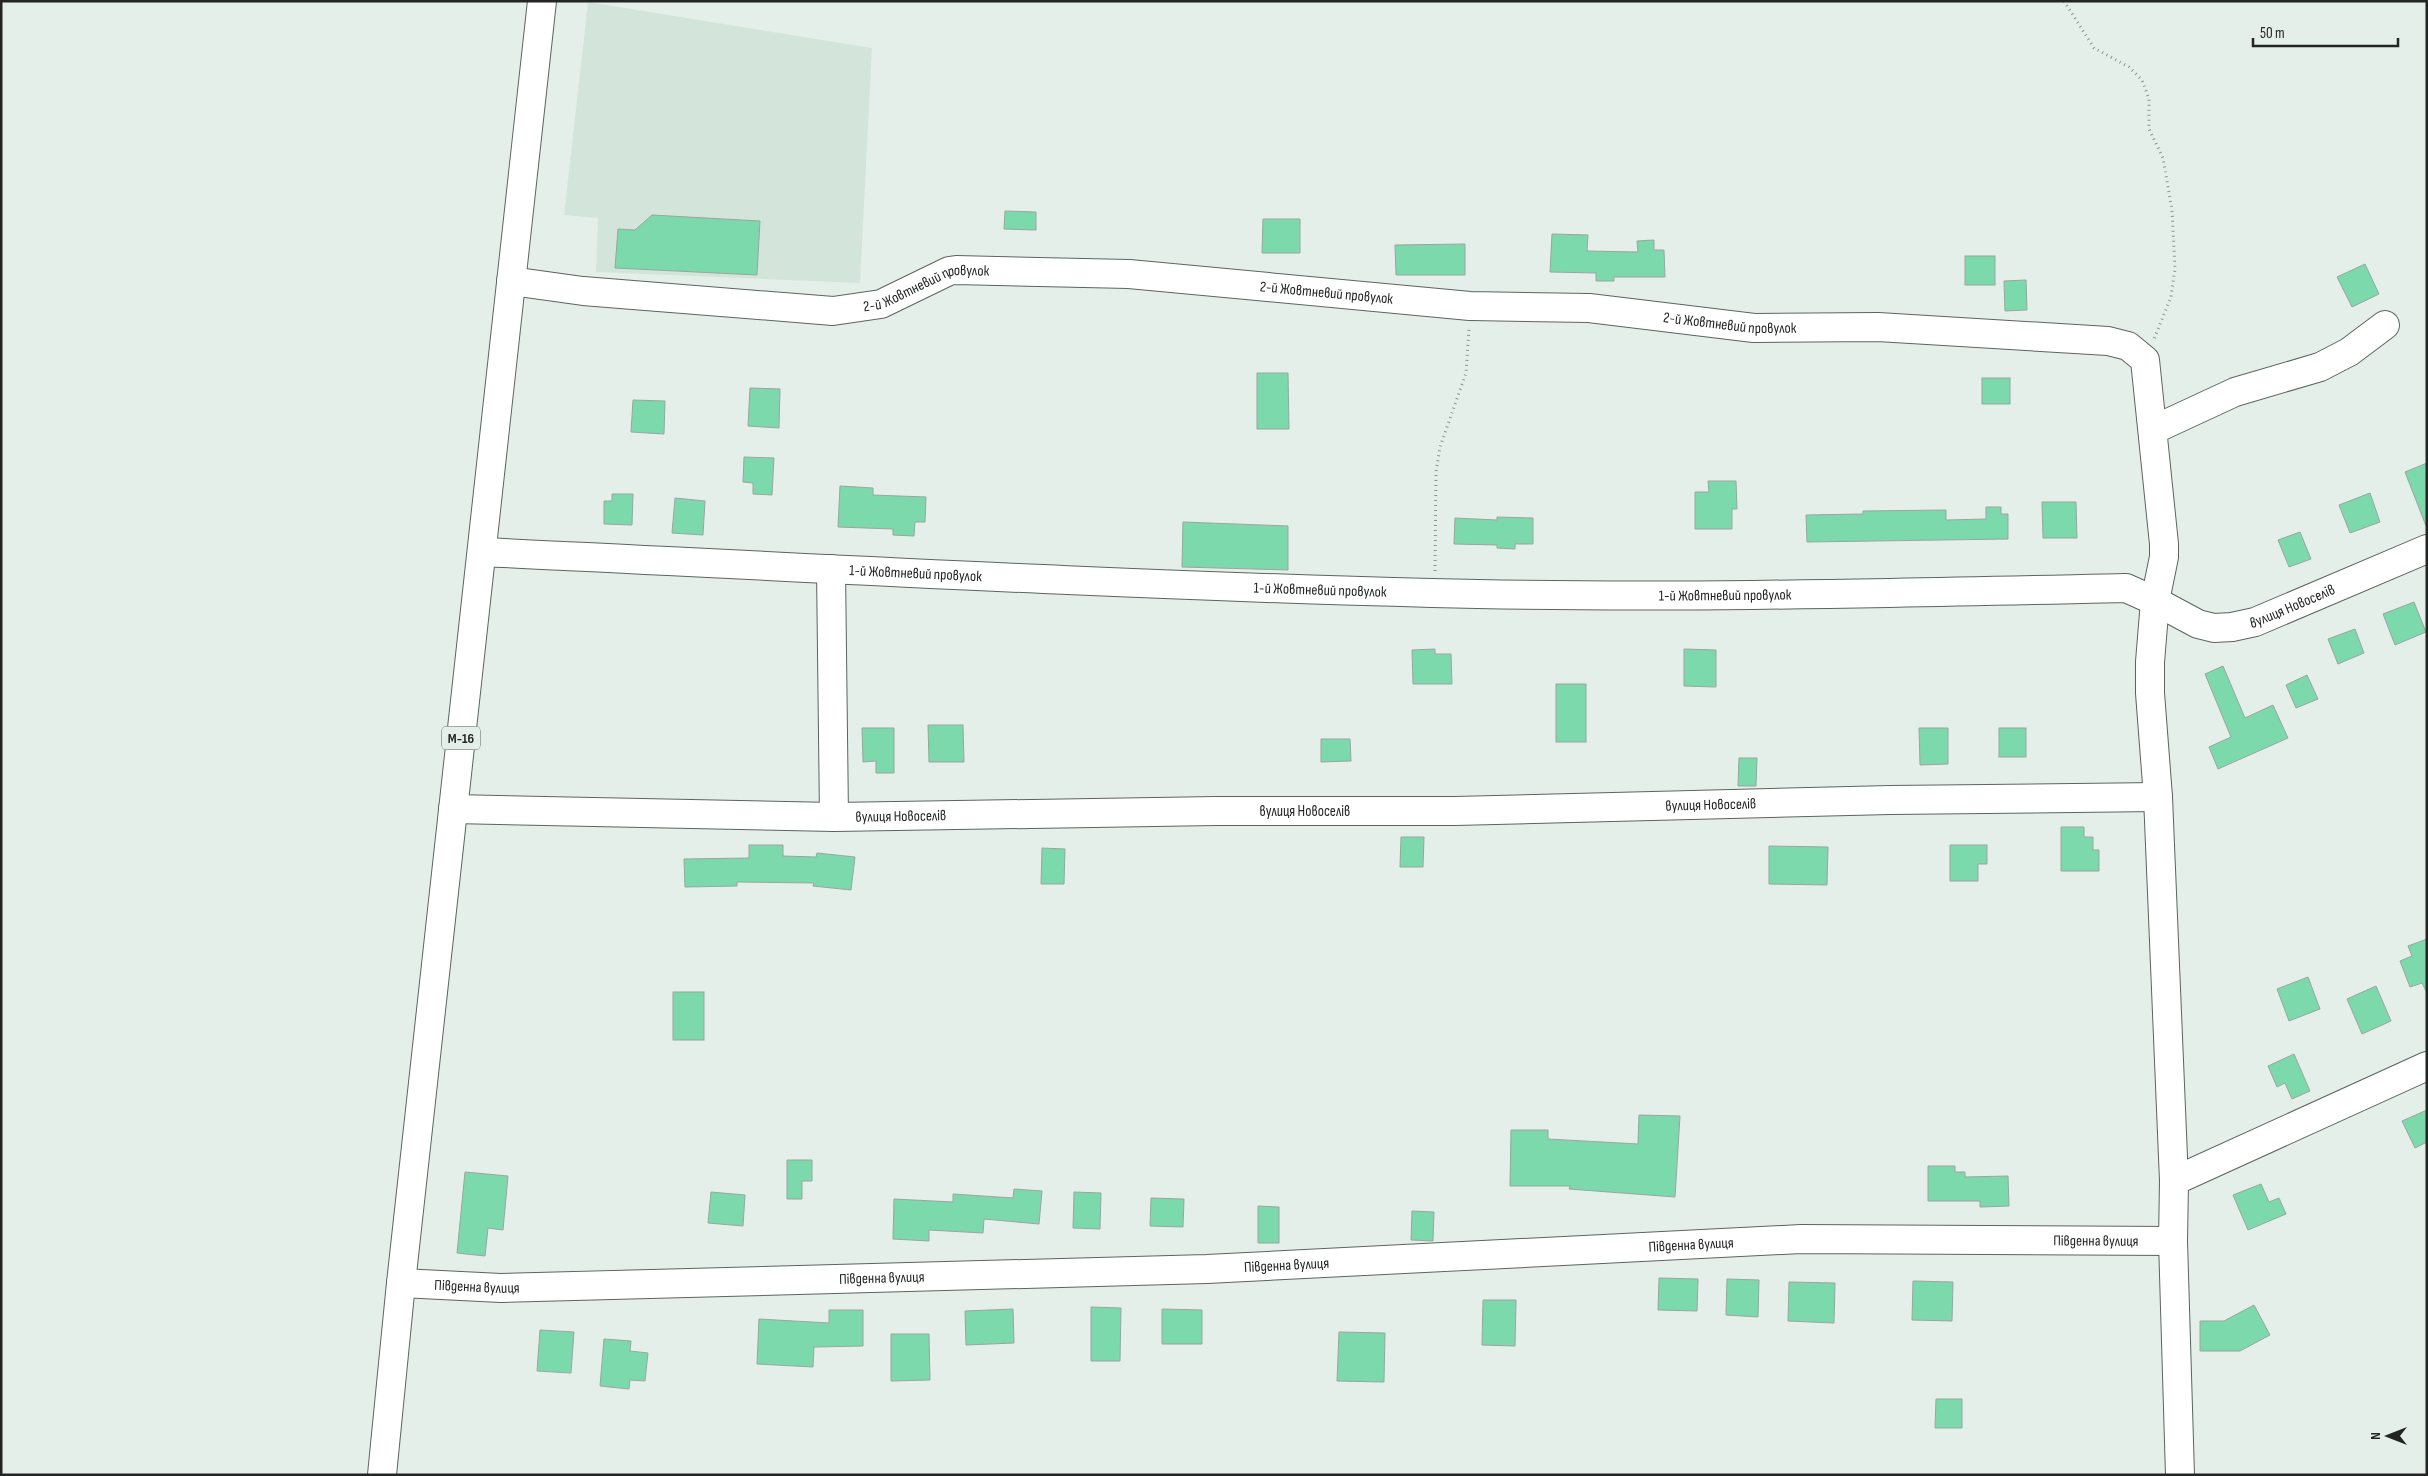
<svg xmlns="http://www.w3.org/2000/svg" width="2428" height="1476" font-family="'Sofia Sans Condensed',sans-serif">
	<rect width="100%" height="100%" fill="#e5efe9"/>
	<polygon fill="#d3e5db" points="588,2 872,48 860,283 596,272 598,218 564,215"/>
	<g fill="#7cd9ac" stroke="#9ba59f">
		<polygon points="1005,211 1036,212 1036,230 1004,229"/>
		<polygon points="652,215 760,221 757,275 615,268 618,229 635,230"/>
		<polygon points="1263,219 1300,219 1300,253 1262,253"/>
		<polygon points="1552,234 1588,235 1587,251 1638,252 1637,241 1654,240 1654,250 1664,250 1665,277 1614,277 1614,281 1596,281 1596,273 1550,272"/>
		<polygon points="1465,244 1465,275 1396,275 1395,245"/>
		<rect x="1965" y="256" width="30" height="29"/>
		<polygon points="2365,264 2379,294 2352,307 2337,277"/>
		<polygon points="2026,280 2027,310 2005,311 2004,281"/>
		<polygon points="1257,373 1288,373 1289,429 1257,429"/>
		<rect x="1982" y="378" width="28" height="26"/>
		<polygon points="750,388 780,389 779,428 748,426"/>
		<polygon points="633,400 665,401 664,434 631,432"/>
		<polygon points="744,457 774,458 772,495 753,494 753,483 743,482"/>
		<polygon points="2427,463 2427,526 2426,526 2405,472"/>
		<polygon points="1708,481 1736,481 1737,509 1732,509 1732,529 1695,529 1695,492 1709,492"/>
		<polygon points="840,486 873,488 873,495 926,497 925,522 915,522 914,536 893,535 893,529 838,527"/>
		<polygon points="2370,493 2380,522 2350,533 2339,505"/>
		<polygon points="612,494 633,494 632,525 604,524 604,501 612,501"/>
		<polygon points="675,498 705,501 703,535 672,533"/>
		<polygon points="2042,502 2076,502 2077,538 2043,538"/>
		<polygon points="1986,507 2001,507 2001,514 2008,514 2008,539 1807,542 1806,515 1863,514 1863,511 1946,510 1946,520 1986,519"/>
		<polygon points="1497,517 1533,518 1533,544 1515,544 1515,549 1497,548 1497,545 1454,544 1455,518 1497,520"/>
		<polygon points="1183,522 1288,526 1288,570 1182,567"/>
		<polygon points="2300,532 2311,559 2289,567 2278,540"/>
		<polygon points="2414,602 2426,632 2395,645 2383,614"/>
		<polygon points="2355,629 2364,653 2338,664 2328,639"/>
		<polygon points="1435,649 1435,654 1451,654 1452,684 1413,684 1412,650"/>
		<polygon points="1684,649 1716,650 1716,687 1684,686"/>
		<polygon points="2223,666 2245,718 2273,705 2288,738 2218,769 2209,747 2231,737 2205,674"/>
		<polygon points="2307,675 2318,699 2296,708 2286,685"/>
		<rect x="1556" y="684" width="30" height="58"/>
		<polygon points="928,725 963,725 964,762 929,762"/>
		<polygon points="862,728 894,728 894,773 876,773 876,761 863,762"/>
		<polygon points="1919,728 1948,728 1948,764 1920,765"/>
		<rect x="1999" y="728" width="27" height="29"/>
		<polygon points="1321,739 1350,739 1351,761 1321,762"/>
		<polygon points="1739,758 1757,758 1756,786 1738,786"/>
		<polygon points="2061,827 2084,827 2084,837 2093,837 2093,850 2099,850 2099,871 2061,871"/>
		<polygon points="1401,837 1424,837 1423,867 1400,867"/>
		<polygon points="749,845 783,845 783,856 816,857 817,853 855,857 851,890 813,886 814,883 737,882 737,886 685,887 684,859 749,858"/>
		<polygon points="1950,845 1987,845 1987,864 1978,864 1978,881 1950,881"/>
		<polygon points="1769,846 1828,847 1827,885 1769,884"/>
		<polygon points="1042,848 1065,849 1064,884 1041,884"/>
		<polygon points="2427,939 2427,991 2426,991 2422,983 2410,987 2400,961 2412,956 2408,946"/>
		<polygon points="2308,977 2320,1009 2289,1021 2277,989"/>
		<polygon points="2376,986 2391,1021 2362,1034 2347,999"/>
		<rect x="673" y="992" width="31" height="48"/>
		<polygon points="2294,1054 2310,1091 2292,1099 2285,1083 2277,1087 2268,1066"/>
		<polygon points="2427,1110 2427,1142 2415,1148 2402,1121"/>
		<polygon points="1639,1115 1680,1116 1675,1197 1569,1189 1570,1186 1510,1186 1511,1130 1548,1130 1548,1139 1638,1144"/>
		<polygon points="787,1160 812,1160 812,1181 802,1181 802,1199 787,1199"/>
		<polygon points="1928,1166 1955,1166 1955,1172 1965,1172 1965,1177 2008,1176 2009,1206 1980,1207 1980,1201 1928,1201"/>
		<polygon points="465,1172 508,1176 503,1230 488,1228 485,1256 457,1253"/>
		<polygon points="2261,1184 2269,1202 2279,1198 2286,1214 2248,1230 2233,1195"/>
		<polygon points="1014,1189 1042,1191 1039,1224 984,1219 983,1233 929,1230 929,1241 893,1239 894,1199 953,1202 953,1194 1013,1198"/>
		<polygon points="711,1192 745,1195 743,1226 708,1223"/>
		<polygon points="1074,1192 1101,1193 1100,1229 1073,1228"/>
		<polygon points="1151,1198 1184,1199 1183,1227 1150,1226"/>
		<polygon points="1258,1206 1279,1207 1279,1243 1258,1243"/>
		<polygon points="1412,1211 1434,1212 1433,1241 1411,1240"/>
		<polygon points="1659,1278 1698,1279 1697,1311 1658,1310"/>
		<polygon points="1727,1279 1759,1280 1758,1317 1726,1315"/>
		<polygon points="1913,1281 1953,1282 1952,1321 1912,1320"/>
		<polygon points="1789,1282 1835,1283 1834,1323 1788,1321"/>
		<polygon points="1483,1300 1516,1300 1515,1346 1482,1345"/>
		<polygon points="2254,1305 2270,1335 2240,1351 2200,1351 2200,1321 2224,1321"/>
		<polygon points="1091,1307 1121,1308 1120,1361 1091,1361"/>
		<polygon points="1013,1309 1014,1343 966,1345 965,1311"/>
		<polygon points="1162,1309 1202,1310 1202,1344 1162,1344"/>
		<polygon points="829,1310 863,1310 863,1346 814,1347 813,1367 757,1364 759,1319 829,1323"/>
		<polygon points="540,1330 574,1332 571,1373 537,1371"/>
		<polygon points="1339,1332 1385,1333 1384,1382 1337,1381"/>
		<polygon points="891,1334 929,1334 930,1380 891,1381"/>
		<polygon points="604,1339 631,1341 630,1351 648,1353 645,1381 630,1380 629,1389 600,1386"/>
		<polygon points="1936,1399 1962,1399 1962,1428 1935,1428"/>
	</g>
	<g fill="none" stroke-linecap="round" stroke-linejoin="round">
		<defs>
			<g id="minor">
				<path id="s1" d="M511 281 583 291 833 311 881 304 949 271 956 270 1129 274 1470 306 1589 308 1754 328 1878 327 2108 341 2128 346 2145 360 2164 544V557L2155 601 2150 662V693L2158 797 2174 1181 2173 1241 2180 1475"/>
				<polyline points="2153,430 2235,392 2320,367 2349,352 2385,325"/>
				<path id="s2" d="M482 552C799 567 1115 585 1432 593 1663 599 1895 593 2126 588L2155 601 2198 624 2214 628 2232 627 2255 622 2427 549"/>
				<polyline points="831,569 834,817"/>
				<path id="s3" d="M453 809 834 817 1216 811H1455L1890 800 2158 797"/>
				<polyline points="2174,1181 2427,1066"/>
				<path id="s4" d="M401 1283 501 1288 1207 1269 1801 1239 2173 1241"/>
			</g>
			<polyline id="highway" points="382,1475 401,1283 542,1"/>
		</defs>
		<use href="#minor" stroke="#5c645f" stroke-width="30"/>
		<use href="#highway" stroke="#5c645f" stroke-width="30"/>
		<g stroke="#8d938f" stroke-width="3" stroke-dasharray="1 4" stroke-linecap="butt">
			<polyline points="2064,1 2094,48 2129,67 2142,80 2149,99 2149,129 2163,158 2172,210 2175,269 2171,297 2154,339"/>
			<polyline points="1435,571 1436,472 1440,447 1466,373 1469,329"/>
		</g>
		<use href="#minor" stroke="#fff" stroke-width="28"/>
		<use href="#highway" stroke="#fff" stroke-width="28"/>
	</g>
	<g text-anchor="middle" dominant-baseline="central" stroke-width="5" stroke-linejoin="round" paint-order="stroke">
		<rect fill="#e5efe9" stroke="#5c625e" stroke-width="1" x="442" y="726.5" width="38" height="23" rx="4"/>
		<g font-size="14" font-weight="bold" fill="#222523">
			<text x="461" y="738">М-16</text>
		</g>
		<g font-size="15" fill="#222523" stroke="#e5efe9">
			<text stroke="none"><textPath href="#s1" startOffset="421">2-й Жовтневий провулок</textPath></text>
			<text stroke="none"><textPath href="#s1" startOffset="826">2-й Жовтневий провулок</textPath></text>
			<text stroke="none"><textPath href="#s1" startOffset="1231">2-й Жовтневий провулок</textPath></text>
			<text stroke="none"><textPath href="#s2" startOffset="434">1-й Жовтневий провулок</textPath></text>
			<text stroke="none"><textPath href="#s2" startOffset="839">1-й Жовтневий провулок</textPath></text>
			<text stroke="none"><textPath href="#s2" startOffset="1244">1-й Жовтневий провулок</textPath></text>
			<text stroke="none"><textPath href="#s2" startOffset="1824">вулиця Новоселів</textPath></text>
			<text stroke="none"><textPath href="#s3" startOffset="1258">вулиця Новоселів</textPath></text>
			<text stroke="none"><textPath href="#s3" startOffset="852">вулиця Новоселів</textPath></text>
			<text stroke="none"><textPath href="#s3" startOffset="448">вулиця Новоселів</textPath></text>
			<text stroke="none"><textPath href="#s4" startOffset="1696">Південна вулиця</textPath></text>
			<text stroke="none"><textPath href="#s4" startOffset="1291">Південна вулиця</textPath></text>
			<text stroke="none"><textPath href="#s4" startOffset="886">Південна вулиця</textPath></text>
			<text stroke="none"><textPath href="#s4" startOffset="481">Південна вулиця</textPath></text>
			<text stroke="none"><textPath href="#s4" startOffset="76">Південна вулиця</textPath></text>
		</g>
	</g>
	<rect width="2428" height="1476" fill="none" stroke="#222523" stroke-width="5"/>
	<g transform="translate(2388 1436) rotate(270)" stroke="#e5efe9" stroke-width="4" paint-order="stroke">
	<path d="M0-4L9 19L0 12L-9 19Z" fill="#222523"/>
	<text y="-8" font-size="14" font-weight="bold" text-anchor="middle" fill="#222523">N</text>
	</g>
	<path d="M2253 38v8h145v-8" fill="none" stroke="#222523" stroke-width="2.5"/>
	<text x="2260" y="38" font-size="15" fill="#222523" stroke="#e5efe9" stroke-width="4" paint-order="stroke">50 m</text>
</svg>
